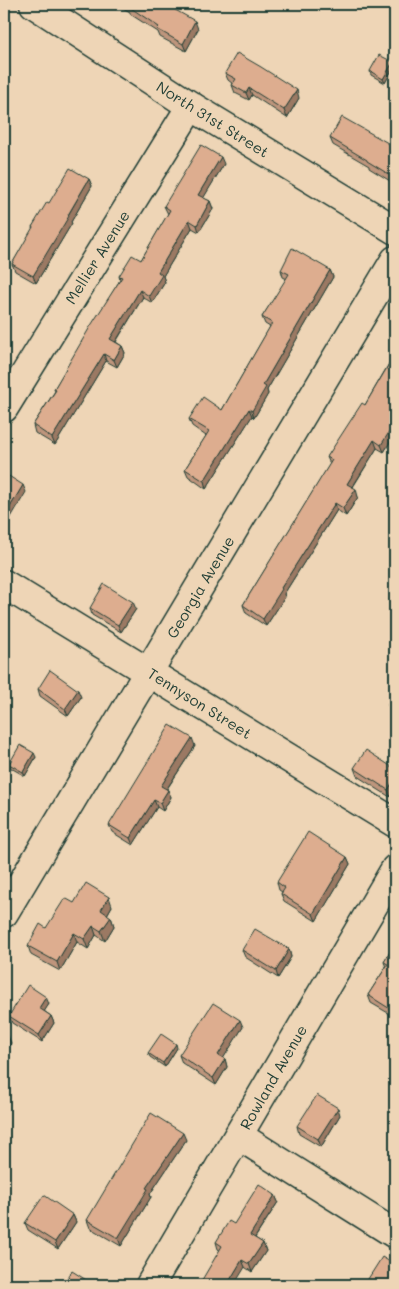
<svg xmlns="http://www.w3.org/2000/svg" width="399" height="1289" font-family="Mali,sans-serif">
	<rect width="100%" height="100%" fill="#eed5b6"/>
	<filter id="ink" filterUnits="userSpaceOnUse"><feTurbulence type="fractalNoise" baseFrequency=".02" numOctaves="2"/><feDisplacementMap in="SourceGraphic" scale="10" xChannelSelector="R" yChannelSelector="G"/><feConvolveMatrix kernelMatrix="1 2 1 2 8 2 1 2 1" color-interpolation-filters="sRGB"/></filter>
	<g filter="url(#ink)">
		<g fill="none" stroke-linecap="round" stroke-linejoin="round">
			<defs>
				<g id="minor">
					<polyline points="34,4 191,106 395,230"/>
					<polyline points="4,408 191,106"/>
					<polyline points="4,584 395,823"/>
					<polyline points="4,913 395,260"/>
					<polyline points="239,1136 395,1234"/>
					<polyline points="150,1285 395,869"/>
				</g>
			</defs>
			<use href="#minor" stroke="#1f3d34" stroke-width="31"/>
			<use href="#minor" stroke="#eed5b6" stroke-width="28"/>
		</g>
		<g fill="#be957b" stroke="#1f3d34">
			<polygon points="116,4 160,4 198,29 186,51 160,37 158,32 130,14 130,12"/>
			<polygon points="393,62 394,66 385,83 371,75 370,71"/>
			<polygon points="225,73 299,98 287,118 252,95 249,100 235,93 232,85 233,84 228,80"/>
			<polygon points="330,138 395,147 395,184 369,168 369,166 333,145"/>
			<polygon points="224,164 203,198 210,201 213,209 199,232 192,228 163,276 165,282 152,303 143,297 116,342 122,346 125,353 117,367 106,361 55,445 35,433 33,425 55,391 54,389 120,280 119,276 141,260 168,214 164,206"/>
			<polygon points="89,179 92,186 71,222 72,223 36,283 15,271 12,264 33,229 32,227 49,203"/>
			<polygon points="281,270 330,270 333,277 267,390 268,394 254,418 252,416 206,489 188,476 185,469 206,436 192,426 189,419 222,410 270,327 265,324 262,317 287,279 283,277"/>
			<polygon points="395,342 395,434 384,452 377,448 353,487 358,497 346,516 337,510 284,594 285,597 266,626 246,613 243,605 330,464 327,457 365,405 394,355 392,348"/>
			<polygon points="90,608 136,609 121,632 92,615"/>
			<polygon points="38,689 81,697 68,716 40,696"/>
			<polygon points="395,693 395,715 391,712 388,705"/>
			<polygon points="195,746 167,789 171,797 163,811 157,807 133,845 112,832 109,825"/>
			<polygon points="36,757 25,776 11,768 9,764"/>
			<polygon points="354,768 395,769 395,789 390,797 357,776"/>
			<polygon points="347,857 350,864 316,921 284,901 281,894 282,892 279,890 277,882"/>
			<polygon points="74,903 112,906 107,915 111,917 114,926 105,941 96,935 88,949 77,942 60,971 31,955 28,946 46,928"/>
			<polygon points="395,944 395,1017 371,1003 368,995 386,967 384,962"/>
			<polygon points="289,949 291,957 278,978 245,957 242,950"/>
			<polygon points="49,1004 44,1011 51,1016 54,1023 42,1042 12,1023 9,1016"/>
			<polygon points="243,1027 223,1058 225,1059 227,1067 216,1085 182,1063 179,1055"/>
			<polygon points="177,1048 165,1067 150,1057 148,1053"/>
			<polygon points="340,1115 321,1147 299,1134 297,1126"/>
			<polygon points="186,1140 150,1194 151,1197 121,1246 90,1228 87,1220"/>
			<polygon points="275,1195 278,1202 255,1238 263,1243 266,1251 252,1272 218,1249 216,1242 234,1224"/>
			<polygon points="73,1215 76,1222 58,1249 28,1230 25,1223"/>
			<polygon points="368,1279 395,1285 370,1285"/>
		</g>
		<g fill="#9b7964" stroke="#1f3d34">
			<polygon points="195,21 198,29 186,51 183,44"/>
			<polygon points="393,62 394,66 385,83 383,79"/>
			<polygon points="249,88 252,95 249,100 246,93"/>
			<polygon points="297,90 299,98 287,118 284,110"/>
			<polygon points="221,157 224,164 201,202 198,195"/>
			<polygon points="89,179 92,186 71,222 72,223 36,283 33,276"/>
			<polygon points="210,201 213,209 199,232 197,225"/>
			<polygon points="189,220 192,228 163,276 165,282 152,303 149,296 158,272"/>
			<polygon points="330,270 333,277 267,390 268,394 254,418 252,411 263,385"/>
			<polygon points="140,290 143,297 113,346 110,339"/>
			<polygon points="122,346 125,353 117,367 114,360"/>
			<polygon points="104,354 106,361 55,445 52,438"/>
			<polygon points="249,409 252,416 206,489 204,481"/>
			<polygon points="395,417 395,434 384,452 381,445"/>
			<polygon points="374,440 377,448 350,491 347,484"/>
			<polygon points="23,485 26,492 4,529 4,517"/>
			<polygon points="356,489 358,497 346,516 343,508"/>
			<polygon points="335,503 337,510 284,594 285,597 266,626 263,619 281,588"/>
			<polygon points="133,602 136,609 121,632 118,625"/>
			<polygon points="78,690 81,697 68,716 65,709"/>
			<polygon points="192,738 195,746 164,793 161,786"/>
			<polygon points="34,753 36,757 25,776 23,772"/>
			<polygon points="395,778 395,789 390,797 388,790"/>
			<polygon points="168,790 171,797 163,811 160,803"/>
			<polygon points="154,800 157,807 133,845 130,838"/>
			<polygon points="5,817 8,825 4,832 4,820"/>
			<polygon points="347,857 350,864 316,921 313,914"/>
			<polygon points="109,897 112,906 104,920 101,910"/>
			<polygon points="111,917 114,926 105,941 101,931"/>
			<polygon points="93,926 96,935 88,949 84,939"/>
			<polygon points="74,933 77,942 60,971 57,962"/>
			<polygon points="289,949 291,957 278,978 276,971"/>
			<polygon points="46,997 49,1004 42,1015 39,1008"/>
			<polygon points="51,1016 54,1023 42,1042 39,1035"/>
			<polygon points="240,1020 243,1027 221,1062 218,1055"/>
			<polygon points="8,1036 11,1043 4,1055 4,1043"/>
			<polygon points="176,1044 177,1048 165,1067 163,1063"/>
			<polygon points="225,1059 227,1067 216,1085 213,1078"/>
			<polygon points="338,1108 340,1115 321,1147 318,1139"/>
			<polygon points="183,1133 186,1140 150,1194 151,1197 121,1246 118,1238 146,1188"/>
			<polygon points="275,1195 278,1202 252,1242 250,1235"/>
			<polygon points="73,1215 76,1222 58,1249 55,1242"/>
			<polygon points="263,1243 266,1251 252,1272 249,1264"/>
			<polygon points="242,1260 245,1267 234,1285 227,1285"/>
		</g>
		<g fill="#ddad8f" stroke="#1f3d34">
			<polygon points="126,4 160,4 168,9 170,7 195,21 183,44 157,29 159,27 128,6 128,5"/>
			<polygon points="237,53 261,67 297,90 284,110 249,88 246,93 232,85 236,79 225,73"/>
			<polygon points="379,55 393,62 383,79 370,71"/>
			<polygon points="342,117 395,147 395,178 367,161 367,160 330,138"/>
			<polygon points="201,145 221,157 198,195 210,201 197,225 189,220 158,272 162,275 149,296 140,290 110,339 122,346 114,360 104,354 52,438 33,425 56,390 54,389 90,327 122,277 119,276 132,255 141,260 170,210 164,206"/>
			<polygon points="70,168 89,179 68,215 69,216 33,276 12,264 33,227 32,227 47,202 49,203"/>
			<polygon points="292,248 330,270 263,385 266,387 252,411 249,409 204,481 185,469 209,431 189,419 203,397 222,410 272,323 262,317 289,274 281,270"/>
			<polygon points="395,342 395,350 392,348"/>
			<polygon points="395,354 395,417 392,422 395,423 381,445 374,440 347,484 356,489 343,508 335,503 281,588 282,589 263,619 243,605 332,460 327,457 362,403 365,405"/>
			<polygon points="4,473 23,485 4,517"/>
			<polygon points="104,584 133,602 118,625 90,608"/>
			<polygon points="50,670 78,690 65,709 38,689"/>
			<polygon points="395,693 395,709 388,705"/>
			<polygon points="170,725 192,738 161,786 168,790 160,803 154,800 130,838 109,825"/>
			<polygon points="20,745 34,753 23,772 9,764"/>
			<polygon points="366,750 395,769 395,778 388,790 354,768"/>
			<polygon points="308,832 347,857 313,914 281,894 285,888 277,882"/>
			<polygon points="86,883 109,897 101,910 111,917 101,931 93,926 84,939 74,933 57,962 28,946 40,924 46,928 65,898 74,903"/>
			<polygon points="255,929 289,949 276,971 242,950"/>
			<polygon points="395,944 395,1012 368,995 388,964 384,962"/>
			<polygon points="28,985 46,997 39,1008 51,1016 39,1035 9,1016"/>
			<polygon points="213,1003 240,1020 218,1055 225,1059 213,1078 179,1055"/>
			<polygon points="4,1033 8,1036 4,1043"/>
			<polygon points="161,1034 176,1044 163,1063 148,1053"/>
			<polygon points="317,1095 338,1108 318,1139 297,1126"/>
			<polygon points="151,1113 183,1133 146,1188 148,1189 118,1238 87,1220"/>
			<polygon points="259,1184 275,1195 250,1235 263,1243 249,1264 242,1260 227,1285 199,1285 222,1246 216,1242 229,1221 234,1224"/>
			<polygon points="44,1195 73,1215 55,1242 25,1223"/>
			<polygon points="382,1257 395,1265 395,1285 378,1285 368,1279"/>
			<polygon points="72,1271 91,1283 89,1285 63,1285"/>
		</g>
	</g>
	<g text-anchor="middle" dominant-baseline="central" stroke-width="4" stroke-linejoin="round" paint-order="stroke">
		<g font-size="15" fill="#1f3d34" stroke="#eed5b6">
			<text transform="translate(213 119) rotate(32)">North 31st Street</text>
			<text transform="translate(97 257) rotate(-58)">Mellier Avenue</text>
			<text transform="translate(200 587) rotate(-59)">Georgia Avenue</text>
			<text transform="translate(200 703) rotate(32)">Tennyson Street</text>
			<text transform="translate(273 1077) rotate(-60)">Rowland Avenue</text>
		</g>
	</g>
	<rect width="399" height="1289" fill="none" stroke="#eed5b6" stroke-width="20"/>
	<rect x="10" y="10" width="379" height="1269" fill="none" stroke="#1f3d34" stroke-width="2" filter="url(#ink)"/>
</svg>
